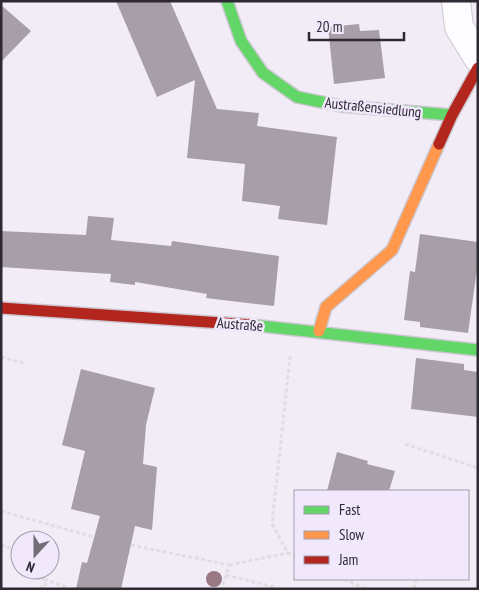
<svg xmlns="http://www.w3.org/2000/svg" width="479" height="590" font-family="'PT Sans Narrow',sans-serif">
	<rect width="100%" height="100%" fill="#f2ecf7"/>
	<g fill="#a79ea7">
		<polygon points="116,1 170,1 217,109 259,113 257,126 337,137 327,225 278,219 280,206 242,201 245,164 187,158 195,80 157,97"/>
		<polygon points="1,5 31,31 1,62"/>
		<polygon points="359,24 360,31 379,30 385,78 334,84 328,27"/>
		<polygon points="88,216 114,218 111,240 171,246 172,241 279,256 274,306 206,298 207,294 135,282 135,285 110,282 111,274 1,267 1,231 86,235"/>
		<polygon points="420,234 478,242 478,262 468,333 420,327 420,322 404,320 410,271 415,272"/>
		<polygon points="416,358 464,364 464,370 478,372 478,417 411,409"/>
		<polygon points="81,369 155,388 146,425 143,464 157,467 152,530 135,526 121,589 76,589 82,562 87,563 100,516 71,509 85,451 62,445"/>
		<polygon points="337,452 368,461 367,464 395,471 389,491 327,491"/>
	</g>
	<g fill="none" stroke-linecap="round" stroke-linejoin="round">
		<defs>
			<polyline id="street" points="456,1 459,27 478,58"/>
			<g id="fast">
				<polyline points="227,1 241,41 263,73 297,97 341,106 452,115"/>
				<polyline points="252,325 478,350"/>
			</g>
			<polyline id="slow" points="319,331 326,307 392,250 439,144"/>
			<g id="jam">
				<polyline points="439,144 452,115 478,68"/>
				<polyline points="1,308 252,325"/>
			</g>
		</defs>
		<use href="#street" stroke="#ccc7d1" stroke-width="30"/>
		<use href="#fast" stroke="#ccc7d1" stroke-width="14"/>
		<use href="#slow" stroke="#ccc7d1" stroke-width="14"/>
		<use href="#jam" stroke="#ccc7d1" stroke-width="14"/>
		<g stroke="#dfdee1" stroke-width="3" stroke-dasharray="4 2.5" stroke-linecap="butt">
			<polyline points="290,356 272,524 288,553 295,556"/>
			<polyline points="1,357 27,364"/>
			<polyline points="405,444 478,468"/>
			<polyline points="1,511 94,537"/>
			<polyline points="1,545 20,551"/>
			<polyline points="131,545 229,565 222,589"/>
			<polyline points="229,565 288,553"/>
			<polyline points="40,570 47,589"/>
			<polyline points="226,575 282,589"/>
			<polyline points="44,579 71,589"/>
			<polyline points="344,579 366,589"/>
			<polyline points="40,589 45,584"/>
			<polyline points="414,589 416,579"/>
		</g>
		<use href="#street" stroke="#fdfcfe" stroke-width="28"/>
		<use href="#fast" stroke="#63d668" stroke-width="11"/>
		<use href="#slow" stroke="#ff974d" stroke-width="11"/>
		<use href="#jam" stroke="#b3261e" stroke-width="11"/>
	</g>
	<circle fill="#987882" cx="214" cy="579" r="8"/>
	<g text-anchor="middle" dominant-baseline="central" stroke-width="5" stroke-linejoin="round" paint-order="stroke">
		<g font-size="15" fill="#2e2933" stroke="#f1e8fc">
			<text transform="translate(373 107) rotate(6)">Austraßensiedlung</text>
			<text transform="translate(240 324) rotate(4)">Austraße</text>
		</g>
	</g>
	<rect width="479" height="590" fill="none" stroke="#2e2933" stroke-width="5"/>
	<rect x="294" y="490" width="175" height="90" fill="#f1e8fc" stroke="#a39cac"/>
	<rect x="304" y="506" width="25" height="8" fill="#63d668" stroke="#a39cac"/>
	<text x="339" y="515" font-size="15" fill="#2e2933">Fast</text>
	<rect x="304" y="531" width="25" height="8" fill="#ff974d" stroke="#a39cac"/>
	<text x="339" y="540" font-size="15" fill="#2e2933">Slow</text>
	<rect x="304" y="556" width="25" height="8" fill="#b3261e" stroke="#a39cac"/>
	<text x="339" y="565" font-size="15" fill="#2e2933">Jam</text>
	<g transform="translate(35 555) rotate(201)"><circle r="24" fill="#f1e8fc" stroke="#a39cac"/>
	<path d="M0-4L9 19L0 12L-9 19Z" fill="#736d78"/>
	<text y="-8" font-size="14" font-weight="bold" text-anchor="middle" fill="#2e2933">N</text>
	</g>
	<path d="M309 32v8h95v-8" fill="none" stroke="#2e2933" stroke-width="2.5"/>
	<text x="316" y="32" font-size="15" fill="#2e2933" stroke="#f1e8fc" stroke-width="4" paint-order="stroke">20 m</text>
</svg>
